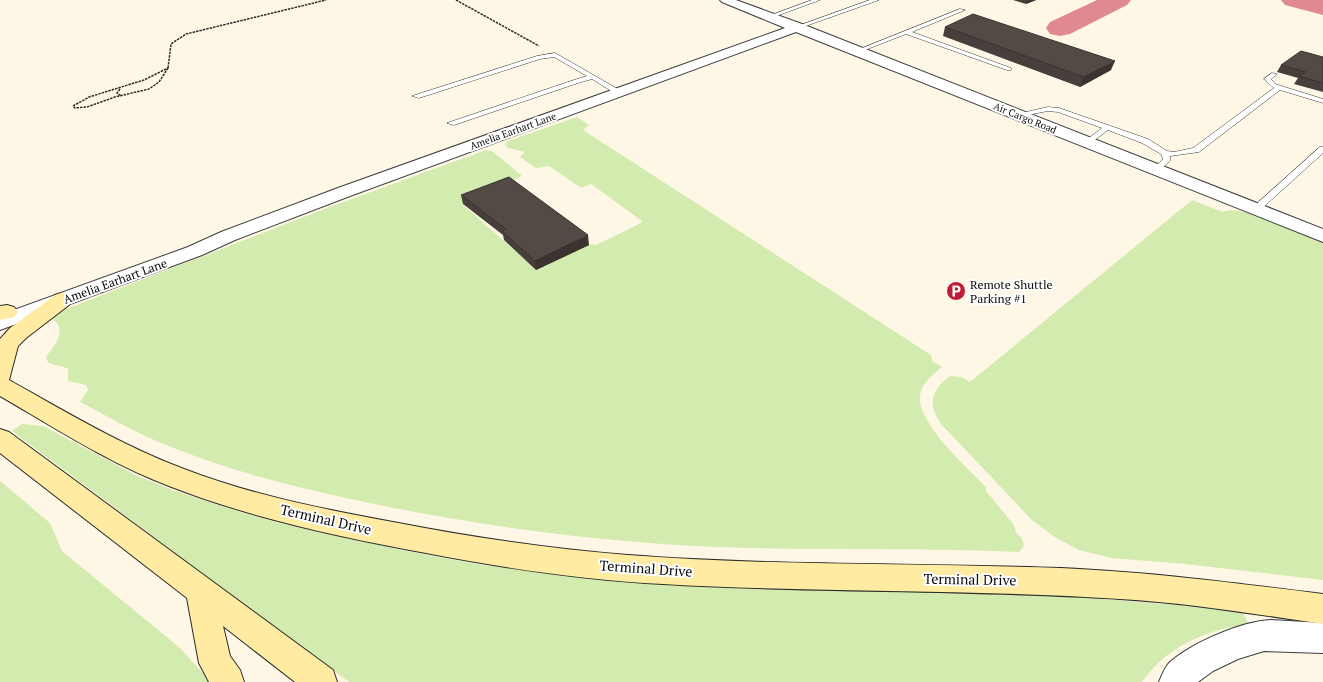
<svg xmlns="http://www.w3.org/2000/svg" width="1323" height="682" font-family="'PT Serif',serif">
	<rect width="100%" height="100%" fill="#fff7e6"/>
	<g fill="#d4ebaf">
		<path d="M577 117 589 125 583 130 931 355 932 361 942 367C933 375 921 383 920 396 917 423 967 467 986 487V491L1014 525 1016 533 1022 538 1024 546 1019 552C929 548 839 550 749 548 630 545 511 531 394 508 319 493 243 476 171 447 140 435 110 418 80 402L88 390 86 385 68 381V369C61 364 47 367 46 357 56 343 70 328 48 316L335 205 486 150 492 151 522 176 463 205 537 270 590 244 596 245 641 223 642 221 591 184 581 188 549 166 536 168 520 157 525 152 508 148 505 145 508 141Z"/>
		<path d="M1192 200 1223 212C1238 202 1305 235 1323 242V580L1185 564 1111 558 1079 550 1053 536 1032 520 941 424C927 403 931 391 950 376L961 377 970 382Z"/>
		<path d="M22 424 43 426 138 476 175 491 224 507 279 523 407 551 483 565 595 578 705 587 1039 594 1241 610 1249 624C1206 630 1167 646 1142 682H349L12 431Z"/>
		<polygon points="0,481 50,523 62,551 180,648 211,682 0,682"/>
	</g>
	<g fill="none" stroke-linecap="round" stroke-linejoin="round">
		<g fill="#e0898e" fill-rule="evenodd">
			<polygon points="1097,0 1131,0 1127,5 1070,34 1060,36 1050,34 1046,28 1050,22"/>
			<polygon points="1281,0 1323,0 1323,15 1285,5"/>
		</g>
		<defs>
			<g id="service">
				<polygon points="812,0 820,0 771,18 766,17"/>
				<polygon points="870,0 879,0 800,28 795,27"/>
				<polygon points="960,9 965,10 912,32 1011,68 1011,70 1007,70 906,34 860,52 855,51"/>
				<polygon points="555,53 623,92 616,94 592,79 578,83 454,125 447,123 574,80 587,76 554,57 540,59 419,98 412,96 537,56"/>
				<polygon points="1272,73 1277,74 1271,79 1275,84 1323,99 1323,103 1280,90 1199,152 1170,156 1170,161 1156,173 1152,170 1163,159 1161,154 1142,143 1108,130 1088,145 1085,145 1085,141 1102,128 1058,112 1048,111 1017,117 1013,115 1048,107 1059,108 1148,139 1167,151 1174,152 1193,148 1274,88 1264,79"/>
				<polygon points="1320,147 1323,147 1323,153 1259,211 1253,211 1253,207"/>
			</g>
			<g id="tertiary">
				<polygon points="720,0 736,0 802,24 1323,229 1323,242 796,32 350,196 235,240 202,255 0,330 0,315 188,247 221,232 338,188 785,28 722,2"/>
				<path d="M1271 620 1323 623V653L1264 651 1238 659 1213 671 1198 682H1159C1162 675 1164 669 1169 663 1191 643 1242 621 1271 620Z"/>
			</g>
			<g id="secondary">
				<path d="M62 293 69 295 72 300 69 305 26 338 18 346 9 380C66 412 123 446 184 469 251 495 323 509 393 522 471 537 549 549 628 555 772 566 916 563 1061 568 1149 572 1236 583 1323 594V624C1255 614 1188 603 1120 599 967 589 815 593 663 584 583 580 504 568 426 553 339 537 251 518 169 486 109 463 55 428 0 396V339L10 328 55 295Z"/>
				<polygon points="7,305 14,307 18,312 14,317 0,320 0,306"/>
				<polygon points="0,429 9,432 333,670 337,682 295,682 223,626 230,656 240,670 244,682 209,682 199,663 187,598 0,453"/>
			</g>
		</defs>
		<use href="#service" stroke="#3d3d3d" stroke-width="1"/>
		<use href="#tertiary" stroke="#3d3d3d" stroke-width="2"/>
		<use href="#secondary" stroke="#2c2c2c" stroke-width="2"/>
		<g stroke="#2c2c2c" stroke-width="1.5" stroke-dasharray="2.5 1" stroke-linecap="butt">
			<polyline points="456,0 539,46"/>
			<polygon points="168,68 159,82 149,89 115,97 87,107 75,108 73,106 89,97 144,80"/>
			<polyline points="168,68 171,44 186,34 326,0"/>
			<polyline points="120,89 117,93 121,96"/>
		</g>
		<use href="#service" fill="#fff" fill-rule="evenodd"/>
		<use href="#tertiary" fill="#fff" fill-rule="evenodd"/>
		<use href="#secondary" fill="#ffeba1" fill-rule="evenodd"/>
	</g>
	<g fill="#473f3b">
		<polygon points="1013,0 1036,0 1026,4"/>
		<polygon points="945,27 1111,70 1080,87 943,36"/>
		<polygon points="1323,57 1323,92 1294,84 1298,78 1277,72 1281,65"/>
		<polygon points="461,195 589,245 536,270 504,240 503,235 463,204"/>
	</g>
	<g fill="#3a3330">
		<polygon points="1028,0 1036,0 1026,4"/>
		<polygon points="1115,61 1111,70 1080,87 1084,77"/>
		<polygon points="588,235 589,245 536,270 535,261"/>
	</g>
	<g fill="#534945" stroke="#3a3330">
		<polygon points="973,14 1115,61 1084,77 945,27"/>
		<polygon points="1301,51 1323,57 1323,83 1299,76 1306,72 1281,65"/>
		<polygon points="509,177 588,235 535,261 502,231 506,229 461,195"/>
	</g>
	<defs>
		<symbol id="parking-disc" viewBox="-11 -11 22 22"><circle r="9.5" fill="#c01b35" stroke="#fff"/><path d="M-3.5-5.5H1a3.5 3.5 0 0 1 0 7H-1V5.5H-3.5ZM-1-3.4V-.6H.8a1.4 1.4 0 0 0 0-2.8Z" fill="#fff"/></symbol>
	</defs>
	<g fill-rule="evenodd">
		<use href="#parking-disc" x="945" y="280" width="22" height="22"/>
	</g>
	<g text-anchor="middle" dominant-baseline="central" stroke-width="4" stroke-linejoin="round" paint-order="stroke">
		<g font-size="10" fill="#0a0a0a" stroke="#fff">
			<text transform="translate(1025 118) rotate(22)">Air Cargo Road</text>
			<text transform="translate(513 131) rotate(-20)">Amelia Earhart Lane</text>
		</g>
		<g font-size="12" fill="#0a0a0a" stroke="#fff">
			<text transform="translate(115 281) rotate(-20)">Amelia Earhart Lane</text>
		</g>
		<g font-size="12" fill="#0a0a0a" stroke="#fff" text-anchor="start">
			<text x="970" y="284">Remote Shuttle<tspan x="970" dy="14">Parking #1</tspan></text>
		</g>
		<g font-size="14" fill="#0a0a0a" stroke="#fff">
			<text transform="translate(326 519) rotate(13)">Terminal Drive</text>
			<text transform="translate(646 568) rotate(4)">Terminal Drive</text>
			<text transform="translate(970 579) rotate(1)">Terminal Drive</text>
		</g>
	</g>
</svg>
